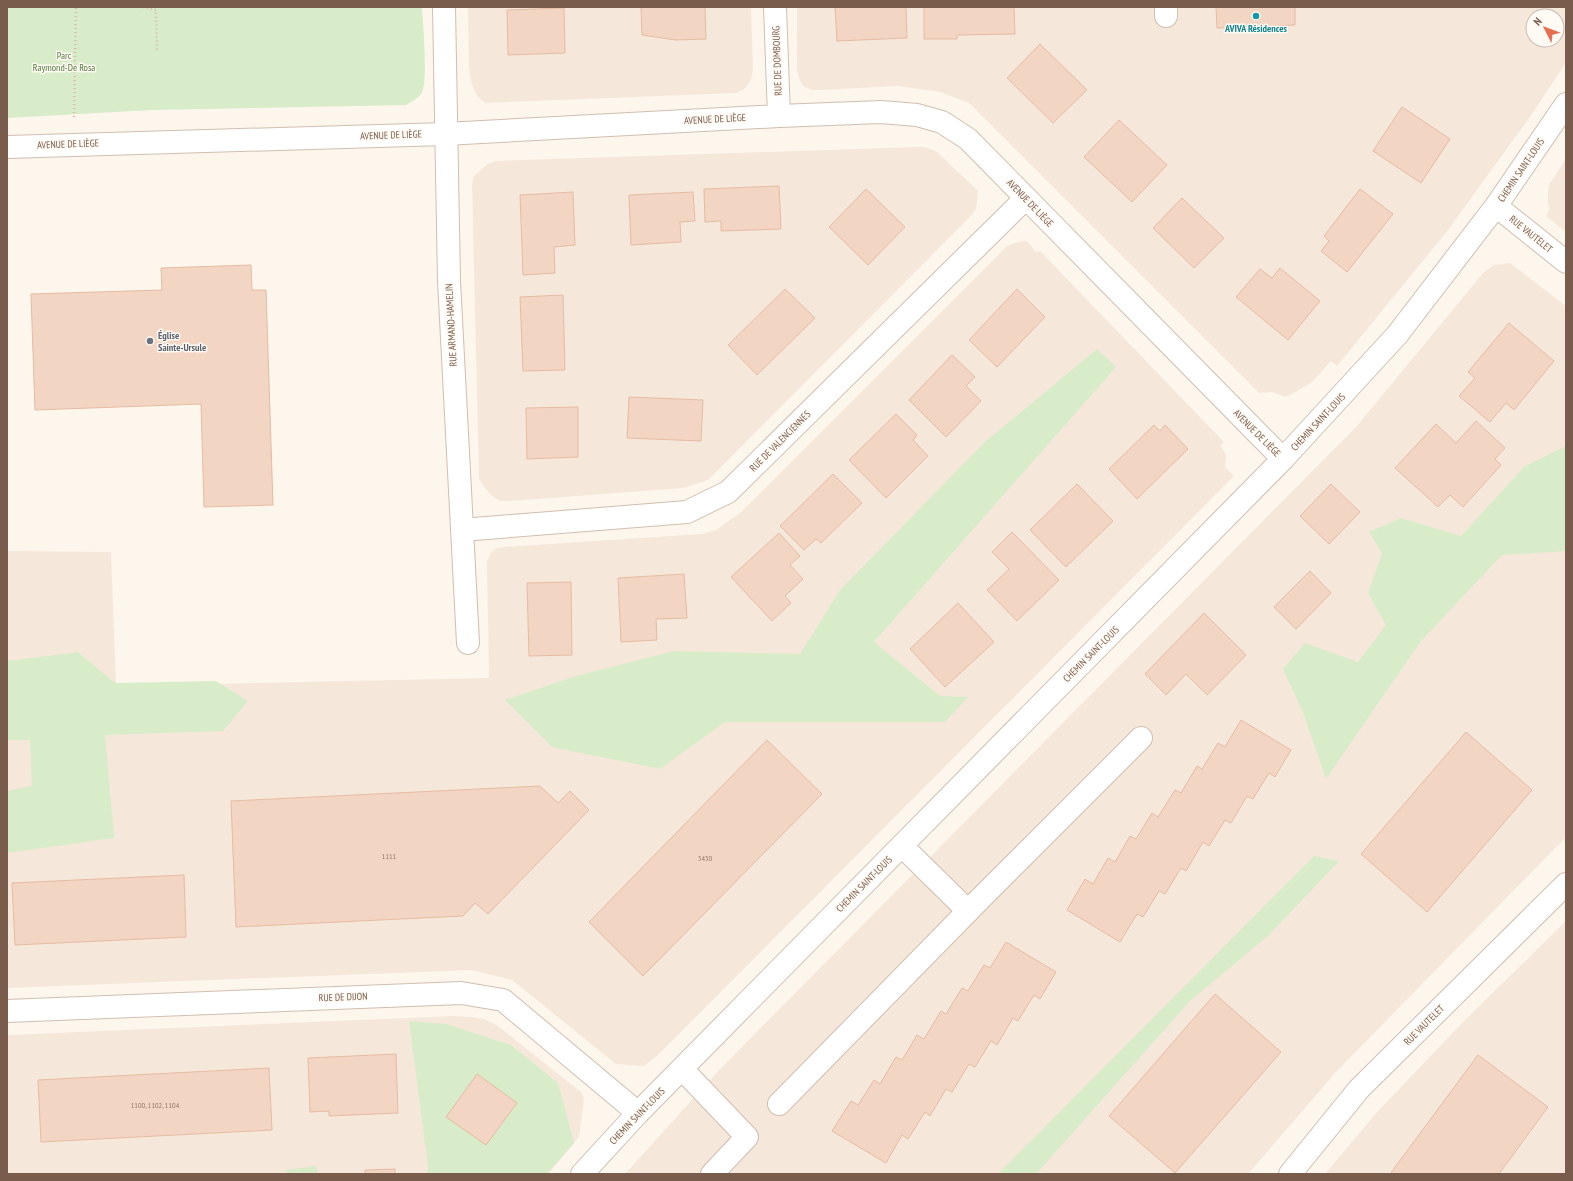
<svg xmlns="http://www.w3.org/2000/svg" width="1573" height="1181" font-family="'PT Sans Narrow',sans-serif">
	<rect width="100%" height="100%" fill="#fdf6ec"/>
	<g fill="#f5e8da" fill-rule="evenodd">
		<polygon points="468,7 751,7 753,70 751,80 747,86 743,90 736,93 485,103 478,97 472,85 469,68"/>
		<path d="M797 7H1566V62L1532 114 1448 230 1337 366 1331 361 1312 382 1292 394 1285 397 1273 392 1259 393 969 103 940 92 898 86 819 90H812L803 86 799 78 797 71ZM1533 16H1557V40H1533Z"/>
		<polygon points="916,147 924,147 936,151 978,191 976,209 971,216 708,480 683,488 511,501 500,501 492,496 484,487 479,478 472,184 474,176 488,164 496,161"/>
		<polygon points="1566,159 1566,232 1546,216 1550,208 1548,203 1548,193 1549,185"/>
		<polygon points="1022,241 1027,241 1036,252 1040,251 1043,254 1224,442 1221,446 1226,455 1225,467 1234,476 658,1055 644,1066 616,1064 512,980 472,970 7,988 7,551 111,552 116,686 489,678 487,562 491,552 497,548 504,547 702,534 716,530 740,513 1007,246"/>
		<polygon points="1510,263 1566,306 1566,837 1336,1072 1248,1174 625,1174 720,1069 1357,426 1484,272 1494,265"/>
		<polygon points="1566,921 1566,1174 1325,1174 1378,1111 1466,1019"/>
		<polygon points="453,1016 473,1017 484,1019 498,1026 582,1093 584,1100 579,1137 548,1174 7,1174 7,1035"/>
	</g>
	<g fill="#d8ecc9">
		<path d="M7 7H422C423 24 428 79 422 92 419 98 411 102 406 105L152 110 7 118Z"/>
		<polygon points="1097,349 1116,367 874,642 940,696 968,697 945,722 725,722 660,769 552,747 505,700 576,676 674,651 800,654 840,590 986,441"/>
		<polygon points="1566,446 1566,551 1502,555 1421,641 1326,779 1304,715 1283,669 1305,643 1358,662 1386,625 1368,593 1382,553 1369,532 1401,518 1461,536 1524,467"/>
		<polygon points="78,652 115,683 216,681 248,701 223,731 105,735 114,838 7,853 7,791 32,786 30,740 7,740 7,661"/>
		<polygon points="1314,856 1339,861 1269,935 1190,1001 1036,1174 998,1174"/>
		<polygon points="409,1021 446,1024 511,1045 558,1083 574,1143 547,1174 427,1174 428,1166"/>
		<polygon points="316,1166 318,1174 285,1174 286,1170"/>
	</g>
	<g fill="#f3d5c3" stroke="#e6bba3">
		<polygon points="641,7 705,7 706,39 676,40 642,35"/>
		<polygon points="835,7 906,7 907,38 837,41"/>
		<polygon points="924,7 1014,7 1015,34 957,35 957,39 924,39"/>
		<polygon points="1216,7 1295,7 1295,25 1217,28"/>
		<polygon points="564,8 565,53 508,55 507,10"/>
		<polygon points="1040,44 1087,90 1053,123 1007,78"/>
		<polygon points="1402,107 1450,139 1421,183 1373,151"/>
		<polygon points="1119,120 1167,165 1132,202 1084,157"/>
		<polygon points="779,186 781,229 721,231 721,221 705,222 704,189"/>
		<polygon points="866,189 905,227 868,265 829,227"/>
		<polygon points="1360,189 1393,214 1347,272 1321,251 1329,241 1324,236"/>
		<polygon points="573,192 575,245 554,247 555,273 523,275 520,195"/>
		<polygon points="693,192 695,221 680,222 681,242 631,245 629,195"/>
		<polygon points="1182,198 1224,238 1194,268 1153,228"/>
		<polygon points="251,265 252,290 266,290 273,505 204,507 201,404 35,410 31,294 162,290 161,268"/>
		<polygon points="1280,268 1320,301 1288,340 1236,297 1260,269 1272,278"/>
		<polygon points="785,289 815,318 757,375 728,345"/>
		<polygon points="1017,289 1045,317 997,367 969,340"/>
		<polygon points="563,295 565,370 523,371 520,297"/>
		<polygon points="1509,323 1554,361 1514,410 1506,403 1490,422 1459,396 1475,378 1468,372"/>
		<polygon points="952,355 975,377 966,386 981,401 946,437 909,400"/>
		<polygon points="629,397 703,400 701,441 627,438"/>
		<polygon points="578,407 578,457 527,459 526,408"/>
		<polygon points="896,414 917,435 913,440 928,456 886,498 849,460"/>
		<polygon points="1476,421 1505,448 1495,459 1501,465 1463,507 1450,495 1438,507 1395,468 1436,424 1456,443"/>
		<polygon points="1154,425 1160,431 1165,425 1188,449 1137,499 1109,469"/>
		<polygon points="833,474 862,503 821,543 816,539 804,550 780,526"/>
		<polygon points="1077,484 1113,521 1066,567 1030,530"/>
		<polygon points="1331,484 1360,512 1329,544 1300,516"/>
		<polygon points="1012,532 1059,580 1017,621 987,590 1009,569 992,552"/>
		<polygon points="779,533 800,556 790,565 803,579 785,596 791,603 772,621 731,577"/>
		<polygon points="1310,571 1331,593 1296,629 1274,607"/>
		<polygon points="684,574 687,618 656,619 657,640 621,642 618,578"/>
		<polygon points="571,582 572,655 529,656 527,583"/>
		<polygon points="958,603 994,642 945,687 910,649"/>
		<polygon points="1204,613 1246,655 1207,695 1186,674 1166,695 1145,674"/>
		<polygon points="1241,720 1291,750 1275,777 1269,773 1253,799 1247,796 1231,823 1225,820 1209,846 1203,842 1186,871 1181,868 1165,894 1159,891 1143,917 1137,914 1120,942 1067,910 1085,879 1093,884 1108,858 1115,862 1130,836 1136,839 1152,813 1158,817 1175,790 1181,793 1197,766 1202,769 1218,743 1225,747"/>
		<polygon points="1466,732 1532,790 1427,912 1361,854"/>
		<polygon points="767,740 822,794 643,976 589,922"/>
		<polygon points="540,786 558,803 570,791 589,810 488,914 475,903 463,916 236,927 231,801"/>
		<polygon points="184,875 186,937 15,945 12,883"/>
		<polygon points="1006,942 1056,972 1040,999 1034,995 1018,1021 1013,1018 997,1045 991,1041 975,1067 969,1064 952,1092 946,1089 930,1116 925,1112 908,1139 902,1135 886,1163 832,1131 851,1101 858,1105 874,1080 880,1084 896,1057 902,1060 917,1035 924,1039 941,1011 946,1014 962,988 968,991 984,965 990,968"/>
		<polygon points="1215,994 1281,1052 1175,1173 1109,1116"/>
		<polygon points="396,1054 398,1113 329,1116 329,1111 310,1112 308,1058"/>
		<polygon points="1478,1055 1548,1107 1499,1174 1390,1174"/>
		<polygon points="269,1068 272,1130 41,1142 38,1080"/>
		<polygon points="477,1074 517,1103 486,1145 446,1117"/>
		<polygon points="395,1169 395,1174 365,1174 365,1170"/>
	</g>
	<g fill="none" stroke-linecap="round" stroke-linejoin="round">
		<defs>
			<g id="minor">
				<polyline points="444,7 449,281 468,643"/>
				<polyline points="775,7 779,116"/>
				<polyline points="1166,7 1166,16"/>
				<polyline points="7,147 445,134 779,116 881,112 917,115 942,122 968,139 1283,459"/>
				<polyline points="1496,206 1566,262"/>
				<polyline points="462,530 687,512 728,492 1026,198"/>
				<polyline points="902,846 968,911"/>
				<polyline points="7,1011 461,993 503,1000 638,1113"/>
				<polyline points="682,1069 747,1137 712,1174"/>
				<polyline points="779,1104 977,902 1141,738"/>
				<polyline points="582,1174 638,1113 1283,459 1397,335 1496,206 1566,104"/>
				<polyline points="1290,1174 1359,1089 1566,884"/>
			</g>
		</defs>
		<use href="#minor" stroke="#d1beb0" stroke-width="24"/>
		<g stroke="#d9b8a5" stroke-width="2.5" stroke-dasharray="1 3" stroke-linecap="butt">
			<polyline points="143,7 156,10 157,51"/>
			<polyline points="74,117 76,7"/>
		</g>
		<use href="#minor" stroke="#fff" stroke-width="22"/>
	</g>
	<circle fill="#0f9aa8" stroke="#fffaf3" stroke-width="1.5" cx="1256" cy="16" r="4"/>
	<circle fill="#6b7280" stroke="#fffaf3" stroke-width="1.5" cx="150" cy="341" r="4"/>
	<g text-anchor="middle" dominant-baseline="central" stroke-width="3" stroke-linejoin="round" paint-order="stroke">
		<g font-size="8" fill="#987a6a">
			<text x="389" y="856">1111</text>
			<text x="705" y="858">3450</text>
			<text x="155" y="1105">1100, 1102, 1104</text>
		</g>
		<g font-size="10" font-weight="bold" fill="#0d838f" stroke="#fffaf3">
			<text x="1256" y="28">AVIVA Résidences</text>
		</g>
		<g font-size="10" fill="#537a41" stroke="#fffaf3">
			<text x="64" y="55">Parc<tspan x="64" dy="12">Raymond-De Rosa</tspan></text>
		</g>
		<g font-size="10" fill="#7a5c4d" stroke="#fffaf3">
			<text transform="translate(777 61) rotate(-92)">RUE DE DOMBOURG</text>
			<text transform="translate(715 119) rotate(-3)">AVENUE DE LIÈGE</text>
			<text transform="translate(391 135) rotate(-2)">AVENUE DE LIÈGE</text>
			<text transform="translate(68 144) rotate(-2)">AVENUE DE LIÈGE</text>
			<text transform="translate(1521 170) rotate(-56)">CHEMIN SAINT-LOUIS</text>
			<text transform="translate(1030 203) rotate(46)">AVENUE DE LIÈGE</text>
			<text transform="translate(1531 234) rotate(39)">RUE VAUTELET</text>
			<text transform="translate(451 325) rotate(-93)">RUE ARMAND-HAMELIN</text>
			<text transform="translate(1318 422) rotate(-47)">CHEMIN SAINT-LOUIS</text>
			<text transform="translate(1257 433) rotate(45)">AVENUE DE LIÈGE</text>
			<text transform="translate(780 441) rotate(-45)">RUE DE VALENCIENNES</text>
			<text transform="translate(1091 654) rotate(-45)">CHEMIN SAINT-LOUIS</text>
			<text transform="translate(864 884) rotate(-45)">CHEMIN SAINT-LOUIS</text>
			<text transform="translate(343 997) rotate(-2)">RUE DE DIJON</text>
			<text transform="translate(1424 1025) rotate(-45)">RUE VAUTELET</text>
			<text transform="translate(637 1116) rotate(-46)">CHEMIN SAINT-LOUIS</text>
		</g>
		<g font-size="10" font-weight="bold" fill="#5b616d" stroke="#fffaf3" text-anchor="start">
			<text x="158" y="335">Église<tspan x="158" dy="12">Sainte-Ursule</tspan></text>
		</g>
	</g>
	<rect width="1573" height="1181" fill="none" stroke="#7a5c4d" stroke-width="16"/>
	<g transform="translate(1545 28) rotate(312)"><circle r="19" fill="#fffaf3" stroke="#cabbb1"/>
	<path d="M0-3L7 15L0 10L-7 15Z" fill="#e76f51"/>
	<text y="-6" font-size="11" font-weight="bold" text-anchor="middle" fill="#7a5c4d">N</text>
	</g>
</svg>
